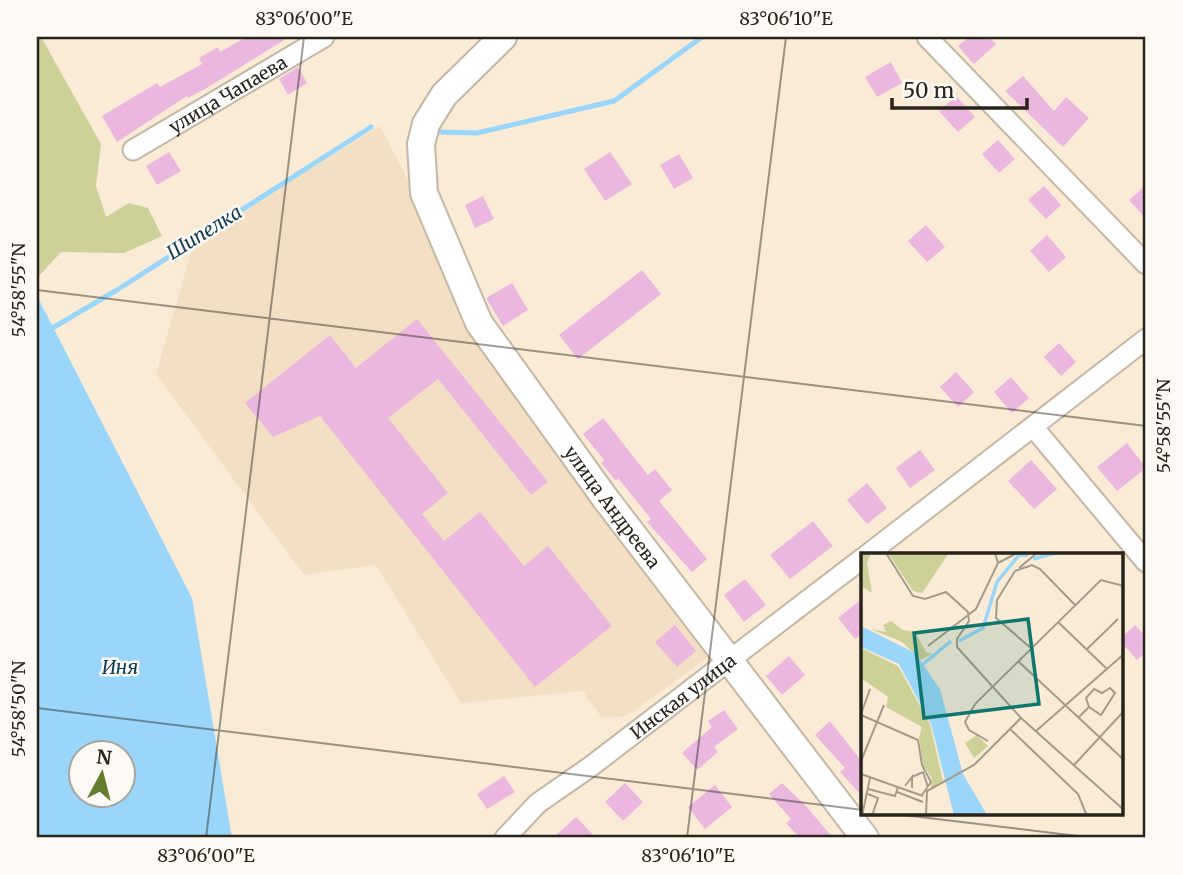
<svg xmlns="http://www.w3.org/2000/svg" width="1183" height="875" font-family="Merriweather,serif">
	<rect width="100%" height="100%" fill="#f9ebd6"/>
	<polygon fill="#f2dfc4" points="380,126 422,207 450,295 711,655 627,716 602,718 583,691 461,703 376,565 304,575 156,374 195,239"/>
	<polygon fill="#ced197" points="37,37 41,37 101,144 96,186 106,217 129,203 148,208 162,236 124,253 61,252 37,278"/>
	<path fill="#9ad6fa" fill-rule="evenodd" d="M37 296 192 598 232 838H37ZM80 752H122V794H80Z"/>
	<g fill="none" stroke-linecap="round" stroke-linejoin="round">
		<g stroke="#9ad6fa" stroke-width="5">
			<polyline points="439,132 477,133 614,101 702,37"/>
			<polyline points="37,337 117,290 371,127"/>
		</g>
	</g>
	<g fill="#ebb7df">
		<polygon points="246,37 289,37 205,89 188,98 187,96 117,142 102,116 157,83 160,87 202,64 199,58 218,47 220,52"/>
		<polygon points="969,37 989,37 996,44 974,64 958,46"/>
		<polygon points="891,62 902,83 877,97 865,77"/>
		<polygon points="298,67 307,83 288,95 279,79"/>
		<polygon points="1023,76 1054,111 1066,97 1089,118 1063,147 1005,91"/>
		<polygon points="956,96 975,117 958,132 939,111"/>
		<polygon points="998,140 1015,159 999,173 982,154"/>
		<polygon points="169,152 181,171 157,185 146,166"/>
		<polygon points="610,152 632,184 605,201 584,169"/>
		<polygon points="679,154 693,178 674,189 660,165"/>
		<polygon points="1146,185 1146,219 1129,200"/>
		<polygon points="1044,186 1061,205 1046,219 1028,200"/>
		<polygon points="483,196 494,219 475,228 465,205"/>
		<polygon points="926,225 945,247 927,262 908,241"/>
		<polygon points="1047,235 1066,257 1049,272 1030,251"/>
		<polygon points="642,270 661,294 578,359 559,335"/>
		<polygon points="512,283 528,310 503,326 486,298"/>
		<polygon points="417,319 548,482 531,495 438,379 388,418 448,493 422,514 444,541 480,512 524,566 548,546 612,626 535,687 320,416 273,437 245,403 330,335 356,368"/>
		<polygon points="1059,343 1076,362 1061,376 1044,357"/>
		<polygon points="956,372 974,392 958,407 940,387"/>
		<polygon points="1011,377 1029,398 1012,413 994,392"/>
		<polygon points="603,418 648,475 655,469 672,490 659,501 707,559 692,572 647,522 651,519 618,478 616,481 601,463 604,460 583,434"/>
		<polygon points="1127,443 1146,468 1117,491 1097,467"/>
		<polygon points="920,450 935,470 910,488 896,468"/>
		<polygon points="1031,460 1057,489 1034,509 1008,481"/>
		<polygon points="867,483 887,508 867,524 847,500"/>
		<polygon points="813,521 833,546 790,579 770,555"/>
		<polygon points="745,579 766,605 744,622 724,595"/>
		<polygon points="863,598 863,633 855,639 838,618"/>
		<polygon points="675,625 696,651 677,667 655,642"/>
		<polygon points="1135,625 1146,637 1146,652 1137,660 1122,643 1122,637"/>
		<polygon points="789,656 805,675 782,695 766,676"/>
		<polygon points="724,710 738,729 714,747 718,752 697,770 682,753 712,727 708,721"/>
		<polygon points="830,721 863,763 863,797 840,772 845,768 815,735"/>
		<polygon points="504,776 515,792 487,809 477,794"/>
		<polygon points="625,783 643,802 623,821 605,802"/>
		<polygon points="782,783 806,806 833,838 800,838 786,823 791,819 769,794"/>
		<polygon points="715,785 732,807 705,829 688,807"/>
		<polygon points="576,817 596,838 553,838"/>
	</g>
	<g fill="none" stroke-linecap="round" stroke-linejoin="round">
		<defs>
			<g id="street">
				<polyline points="927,37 1146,264"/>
				<path id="s1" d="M133 150 324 37"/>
				<polyline points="1034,428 1146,562"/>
				<polyline points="867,555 1146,339"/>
				<path id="s2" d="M505 838 538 803 590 767 863 558"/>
			</g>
			<g id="secondary">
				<path id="s3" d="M503 37 444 95 426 124 421 144 424 193 479 323 605 498 865 838"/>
			</g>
		</defs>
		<use href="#street" stroke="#c5b7a3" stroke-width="23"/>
		<use href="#secondary" stroke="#c5b7a3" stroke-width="30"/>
		<use href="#street" stroke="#fff" stroke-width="19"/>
		<use href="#secondary" stroke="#fff" stroke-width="26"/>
	</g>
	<path fill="none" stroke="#28231b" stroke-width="2" stroke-opacity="0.45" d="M37 290 1146 426M37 708 863 810M895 814 1094 838M206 838 304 37M687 838 786 37"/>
	<g text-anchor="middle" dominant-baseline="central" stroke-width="5" stroke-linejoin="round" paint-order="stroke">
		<g font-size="18" fill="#28231b" stroke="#fdfaf6">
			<text stroke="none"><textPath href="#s1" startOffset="110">улица Чапаева</textPath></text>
			<text stroke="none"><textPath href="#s3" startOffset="555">улица Андреева</textPath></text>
			<text stroke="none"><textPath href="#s2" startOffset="228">Инская улица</textPath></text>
		</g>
		<g font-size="19" font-style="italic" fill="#0a3c54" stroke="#fdfaf6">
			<text transform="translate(204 232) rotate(-32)">Шипелка</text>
			<text x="120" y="667">Иня</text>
		</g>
	</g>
	<g transform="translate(861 553)">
		<rect width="262" height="262" fill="#f9ebd6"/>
		<path d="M0 0H10L6 10 11 40 0 33ZM27 0H88L61 40 52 38ZM30 68 42 77 54 79 65 99 71 101 60 107 41 89 10 76 25 79 22 72ZM0 95 37 113 69 171 82 228 70 235 71 225 62 212 58 184 61 174 25 154 27 144 0 125ZM116 182 127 193 113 205 104 190Z" fill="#ced197"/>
		<path d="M0 73 54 100 79 136 102 221 126 262H93L70 171 38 111 0 94Z" fill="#9ad6fa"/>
		<path fill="none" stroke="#9ad6fa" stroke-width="3.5" d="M172 6 194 0M98 88 122 75 136 29 158 2H167M61 112 90 88"/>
		<path fill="none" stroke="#a59b8b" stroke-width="2" d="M25 0 52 43 64 46 85 39 107 59 108 68 96 86V94L160 165M137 10 156 0M158 15 176 0M197 69 245 115M67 93 115 56 137 10 134 0M171 96 135 65 136 47 154 18 171 12 179 16 214 52M225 97 257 66M158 109 263 207M0 161 9 136M0 162 57 187 61 212 70 229 61 242M217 165 228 154 225 145 233 136 241 140 249 135 254 140 240 162 228 154M149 176 217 241 226 263M175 178 263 101M127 188 108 177 104 169 114 151 240 27 263 33M0 208 23 152M213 212 263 158M0 221 62 243M51 224 62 219 67 234M44 233 51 224V235M7 236 34 243 37 234M36 239 62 249M7 241 17 245 11 263M1 263 9 225M65 263 66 238 113 212 160 165 263 257"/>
		<path fill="#0f766e" fill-opacity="0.15" stroke="#0f766e" stroke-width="3.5" d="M167 66 178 151 63 165 53 80Z"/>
		<rect width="262" height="262" fill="none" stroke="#28231b" stroke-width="3.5"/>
	</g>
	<rect width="1183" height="875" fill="none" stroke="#fdfaf6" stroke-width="77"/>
	<g transform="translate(102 774) rotate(7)"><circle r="33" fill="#fdfaf6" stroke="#a8a49e" stroke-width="2"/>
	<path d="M0-5L12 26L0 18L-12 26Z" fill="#667c2d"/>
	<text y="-10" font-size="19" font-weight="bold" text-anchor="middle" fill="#28231b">N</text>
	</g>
	<path d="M892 98v10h135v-10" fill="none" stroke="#28231b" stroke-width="3.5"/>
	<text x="903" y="98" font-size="21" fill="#28231b" stroke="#fdfaf6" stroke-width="5" paint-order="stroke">50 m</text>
	<rect x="38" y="38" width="1106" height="798" fill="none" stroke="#28231b" stroke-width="2.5"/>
	<g font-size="18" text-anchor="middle" fill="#28231b">
		<text x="304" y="25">83°06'00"E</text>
		<text x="786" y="25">83°06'10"E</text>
		<text transform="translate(19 290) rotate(-90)" y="6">54°58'55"N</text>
		<text transform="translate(1164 426) rotate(-90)" y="6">54°58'55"N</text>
		<text transform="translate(19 709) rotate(-90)" y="6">54°58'50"N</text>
		<text x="206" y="862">83°06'00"E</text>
		<text x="688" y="862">83°06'10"E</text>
	</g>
</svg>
